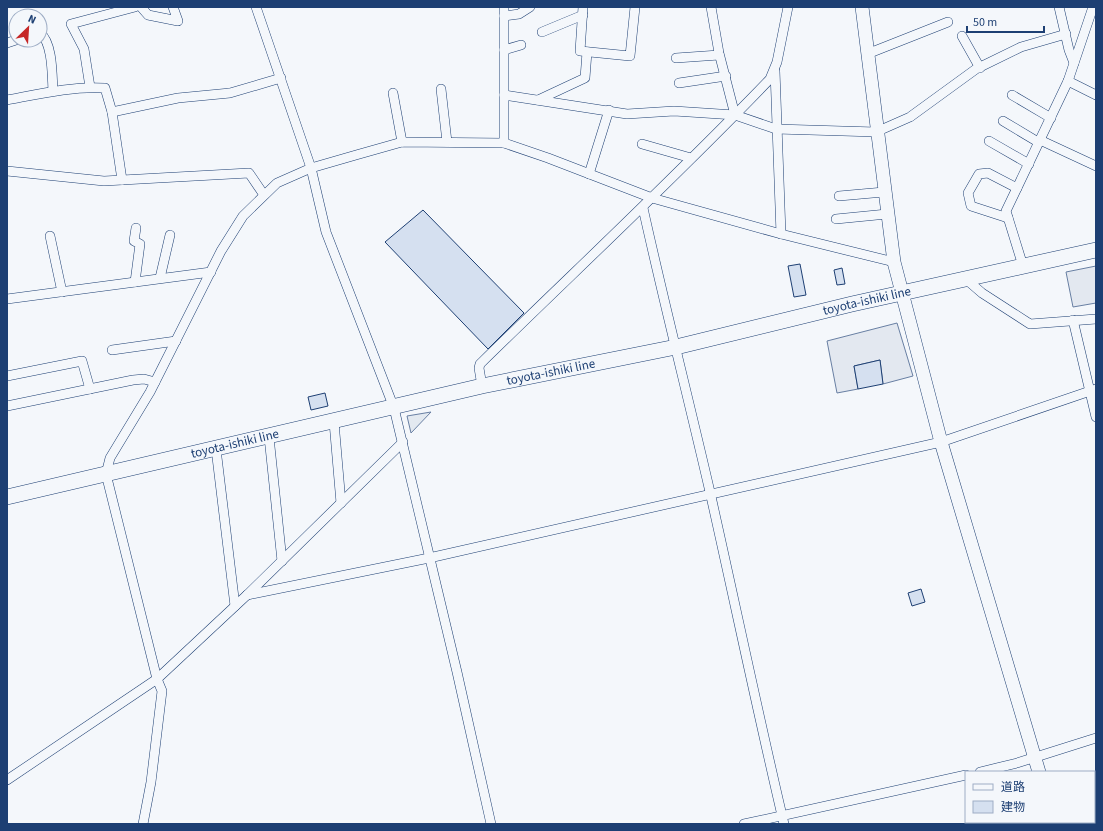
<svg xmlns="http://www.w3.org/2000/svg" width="1103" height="831" font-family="'Source Sans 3','Noto Sans JP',sans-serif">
	<rect width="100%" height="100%" fill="#f4f7fb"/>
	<polygon fill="#e3e9f0" stroke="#687fa3" points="431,412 411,433 407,416"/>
	<g fill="#e3e8f0" stroke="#687fa3">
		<polygon points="1096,266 1096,303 1073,307 1066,272"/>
		<polygon points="897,323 913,376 883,384 880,360 854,366 858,389 837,393 827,341"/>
	</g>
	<g fill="#d5e0f0" stroke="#1d3f73">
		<polygon points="423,210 524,313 488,349 385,242"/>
		<polygon points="800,264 806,295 794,297 788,266"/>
		<polygon points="842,268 845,284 837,285 834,270"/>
		<polygon points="880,360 883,384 858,389 854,366"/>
		<polygon points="325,393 328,406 311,410 308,397"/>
		<polygon points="921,589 925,602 912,606 908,593"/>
	</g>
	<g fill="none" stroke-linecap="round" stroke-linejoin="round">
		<defs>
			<g id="street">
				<polyline points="141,7 148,15 178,21 173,7"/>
				<polyline points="256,7 311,168 326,232 394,408 457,672 491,824"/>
				<polyline points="583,7 580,51 630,56 635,7"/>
				<polyline points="711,7 719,53 735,115"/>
				<polyline points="1059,7 1069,50 1074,63"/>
				<polyline points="504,16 519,14 530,7"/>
				<polyline points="542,32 583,15"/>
				<path d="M40 33C53 43 52 76 53 91"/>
				<polyline points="962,36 980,68"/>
				<polyline points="7,43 16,40"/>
				<polyline points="504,50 521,45"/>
				<polyline points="867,54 948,22"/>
				<polyline points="676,58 719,55"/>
				<polyline points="775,71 781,234"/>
				<polyline points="1068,81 1096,95"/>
				<polyline points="679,83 726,76"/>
				<polyline points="90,87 84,49 71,24 135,7"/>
				<polyline points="441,89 447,142"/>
				<polyline points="393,93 402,142"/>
				<polyline points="504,95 627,114 674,111 735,115 776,129 876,132 910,117 976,69 1021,47 1066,34"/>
				<polyline points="1012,95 1051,118"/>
				<path d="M7 100C39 94 72 86 105 88L112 112 122 180"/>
				<polyline points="538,100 585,78 587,52"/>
				<polyline points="112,112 178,98 230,93 281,78"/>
				<polyline points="1003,121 1038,142"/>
				<polyline points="1040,140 1096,166"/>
				<polyline points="989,141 1029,164"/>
				<polyline points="504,143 504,7"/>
				<polyline points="642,144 691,158"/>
				<polyline points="7,171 104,181 249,173 264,195"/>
				<polyline points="589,174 609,110"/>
				<polyline points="839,196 884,192"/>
				<path d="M643 208C664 303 688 397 710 492 735 603 758 714 784 824"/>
				<polyline points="1008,218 971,206 968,193 979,174 988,173 1017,188"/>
				<polyline points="836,219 887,214"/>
				<polyline points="50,236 62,292"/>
				<polyline points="1023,266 1006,211 1068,81 1093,7"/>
				<polyline points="160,278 170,235"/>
				<polyline points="967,280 982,293 1030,324 1096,319"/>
				<polyline points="135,282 140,244 134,241 136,228"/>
				<polyline points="7,299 211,272"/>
				<polyline points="1073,320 1096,417"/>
				<polyline points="112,350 176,341"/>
				<polyline points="7,376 82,361 90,389"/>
				<path d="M482 386 479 368 480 364C577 269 676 177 770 79L777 62 788 7"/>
				<polyline points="7,406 133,380 144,379 155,382"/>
				<polyline points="334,422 341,503"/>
				<polyline points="269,437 282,561"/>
				<polyline points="216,449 235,606"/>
				<polyline points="247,595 429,558 941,442 1096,389"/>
				<polyline points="980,772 1017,763 1096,738"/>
				<polyline points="7,780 157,679 247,595 403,442"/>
				<polyline points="143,824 151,782 162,691 157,679 106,474 110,458 150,392 221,251 243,216 277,183 311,168 356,155 402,142 504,143 548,158 652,198 781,234 894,262"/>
				<polyline points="744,824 966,775"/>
			</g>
			<g id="secondary">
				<polyline points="862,7 894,262 941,442 1039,772"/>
				<polyline points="1054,822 1055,824"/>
			</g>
			<g id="primary">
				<path id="s1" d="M7 497 482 386 676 347 852 304 1096 250"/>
			</g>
		</defs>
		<use href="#street" stroke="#1d3f73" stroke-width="10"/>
		<use href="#secondary" stroke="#1d3f73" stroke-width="14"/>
		<use href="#primary" stroke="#1d3f73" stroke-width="16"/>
		<use href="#street" stroke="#f4f7fb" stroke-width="9"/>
		<use href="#secondary" stroke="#f4f7fb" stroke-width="13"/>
		<use href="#primary" stroke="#f4f7fb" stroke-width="15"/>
	</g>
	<g text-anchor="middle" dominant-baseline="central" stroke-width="3" stroke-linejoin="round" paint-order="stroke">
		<g font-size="13" fill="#1d3f73" stroke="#f4f7fb">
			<text stroke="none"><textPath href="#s1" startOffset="882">toyota-ishiki line</textPath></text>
			<text stroke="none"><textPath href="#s1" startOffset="558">toyota-ishiki line</textPath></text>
			<text stroke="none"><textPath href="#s1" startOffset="234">toyota-ishiki line</textPath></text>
		</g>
	</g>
	<rect width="1103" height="831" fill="none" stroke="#1d3f73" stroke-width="16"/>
	<rect x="965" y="771" width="130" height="52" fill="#f4f7fb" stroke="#9eadc5"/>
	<rect x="973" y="784" width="20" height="6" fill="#f4f7fb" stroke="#9eadc5"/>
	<text x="1001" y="791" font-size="12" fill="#1d3f73">道路</text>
	<rect x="973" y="801" width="20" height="12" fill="#d5e0f0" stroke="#9eadc5"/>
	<text x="1001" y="811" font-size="12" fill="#1d3f73">建物</text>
	<g transform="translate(28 28) rotate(25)"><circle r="19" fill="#f4f7fb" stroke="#9eadc5"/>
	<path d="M0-3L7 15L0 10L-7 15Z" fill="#c62828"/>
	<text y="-6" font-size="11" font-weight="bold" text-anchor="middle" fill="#1d3f73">N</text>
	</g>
	<path d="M967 26v6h77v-6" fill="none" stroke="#1d3f73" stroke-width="2"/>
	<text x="973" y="26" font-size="12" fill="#1d3f73" stroke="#f4f7fb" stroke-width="3" paint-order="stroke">50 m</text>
</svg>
